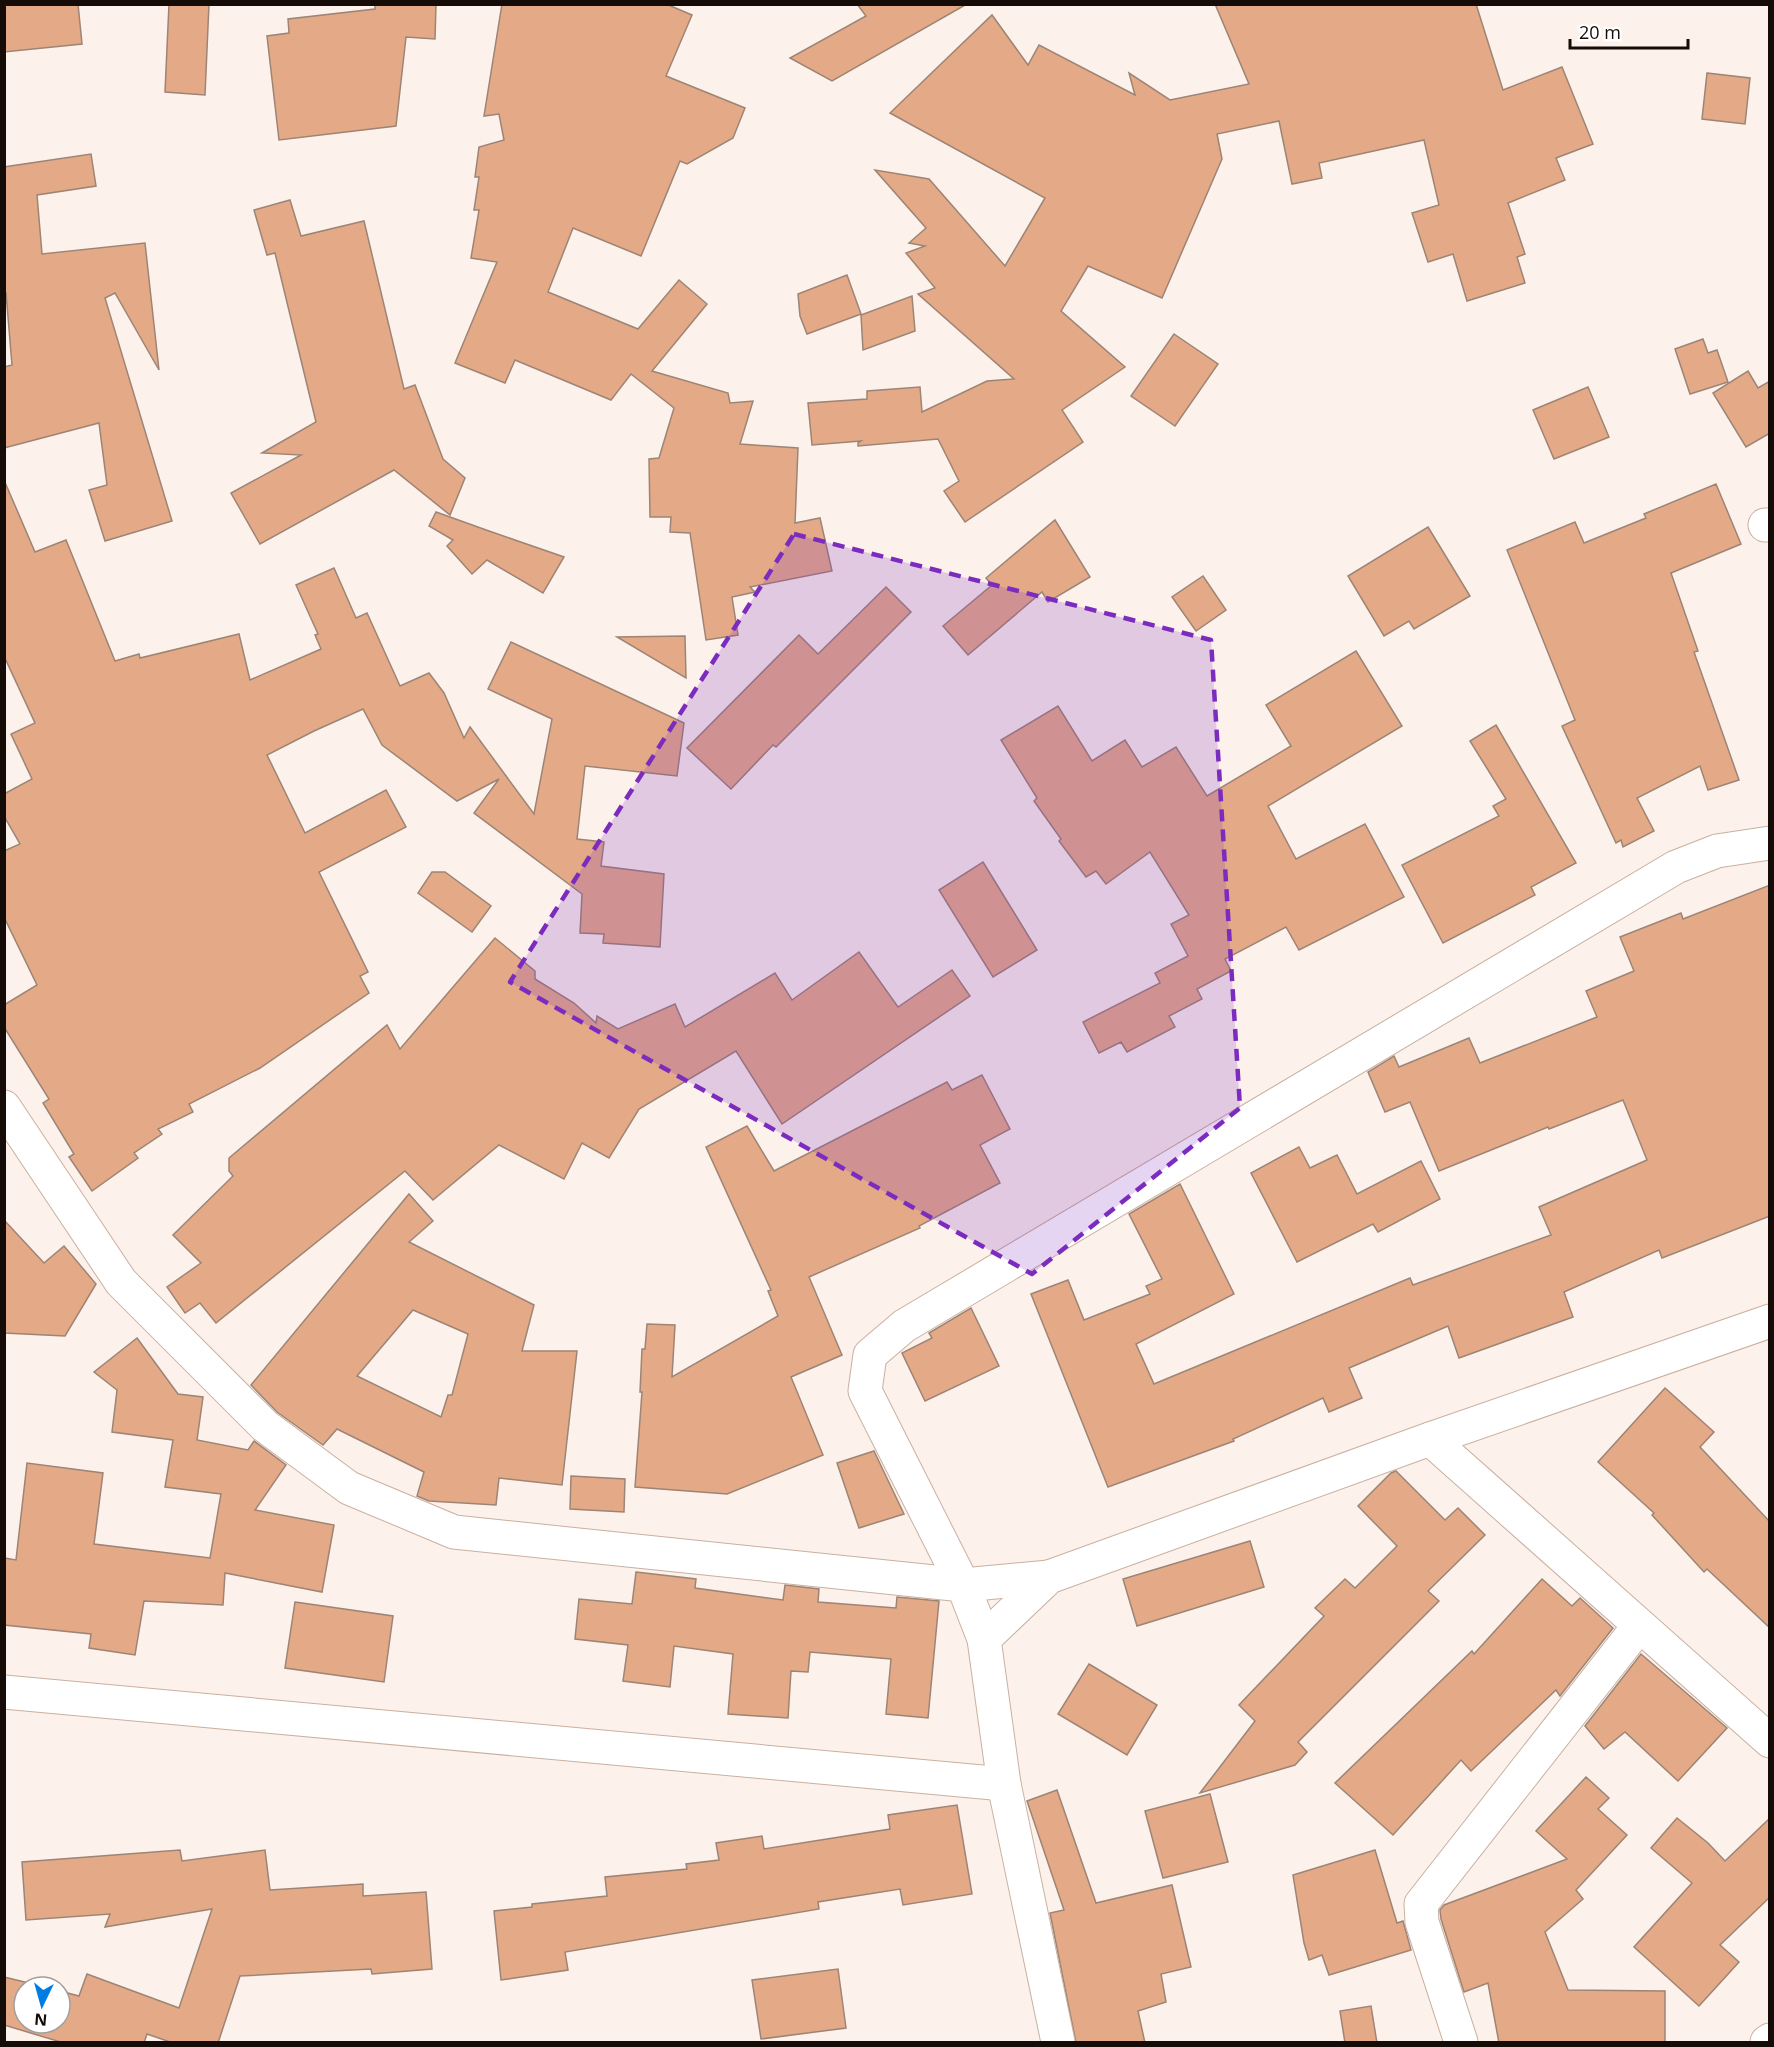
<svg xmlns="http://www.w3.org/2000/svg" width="1774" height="2047" font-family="'Open Sans',sans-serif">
	<rect width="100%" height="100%" fill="#fcf1eb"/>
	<g fill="#e4aa87" stroke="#9d8475" stroke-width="1.5" fill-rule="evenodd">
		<polygon points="4,4 78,4 82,44 4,52"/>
		<polygon points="169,4 209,4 205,95 165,92"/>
		<polygon points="375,4 436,4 435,39 406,37 396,126 279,140 267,36 289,33 288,19 375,9"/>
		<polygon points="502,4 666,4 692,15 666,76 745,108 733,138 687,164 680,161 641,256 573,228 548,292 638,329 679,280 707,304 652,371 728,393 730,403 753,401 740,444 798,448 795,523 820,518 832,571 750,587 755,592 732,597 738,635 706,640 690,533 670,532 671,517 650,517 649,459 659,458 674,408 631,374 611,400 515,360 505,383 455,363 497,262 471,258 479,210 474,210 479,177 475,177 479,147 504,140 499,114 484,116"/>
		<polygon points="857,4 967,4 832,81 790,58 866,16"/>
		<polygon points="1215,4 1476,4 1503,90 1562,67 1593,144 1556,158 1565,180 1508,203 1525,254 1517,257 1525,283 1467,301 1453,254 1428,262 1412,213 1439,205 1424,140 1319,163 1322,178 1292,184 1279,121 1217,134 1222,159 1162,298 1088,266 1061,311 1125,367 1062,410 1083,442 965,522 944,491 959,481 938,439 858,446 858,443 861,441 812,445 808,403 867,399 867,391 920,387 922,412 987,381 1014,379 918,294 935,288 906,253 925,246 909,243 926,228 875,170 929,179 1005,266 1045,198 890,113 992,15 1028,65 1039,45 1135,95 1129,73 1170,100 1249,84"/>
		<polygon points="1707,73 1750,78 1745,124 1702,119"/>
		<polygon points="91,154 96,186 37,195 42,254 145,243 159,370 115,293 105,298 172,521 105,541 89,490 107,485 99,423 4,448 4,367 12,365 6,293 4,293 4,167"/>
		<polygon points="290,200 301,236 364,221 404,389 415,385 443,459 465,478 450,515 394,470 260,544 231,493 301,455 262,453 316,422 275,253 267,255 254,210"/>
		<polygon points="847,275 861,314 807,334 800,316 798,294"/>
		<polygon points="912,296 915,331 863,350 861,315"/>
		<polygon points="1174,334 1218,364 1175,426 1131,396"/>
		<polygon points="1703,339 1708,353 1717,350 1728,382 1690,394 1675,349"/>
		<polygon points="1748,371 1758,388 1770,381 1770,433 1746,447 1713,393"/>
		<polygon points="1588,387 1609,437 1554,459 1533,410"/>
		<polygon points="4,480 35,552 66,540 115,661 139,654 140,658 239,634 250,680 321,649 315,635 318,634 296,585 334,568 356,618 367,613 400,686 429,673 444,693 464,738 470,727 534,814 552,719 488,689 511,642 684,723 677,776 585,766 577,839 604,842 601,866 664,874 660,947 603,943 604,934 580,933 582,894 474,813 499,779 457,801 382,745 363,709 314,731 267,755 305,833 386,790 406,827 319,872 368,972 360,976 369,993 260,1068 189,1104 193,1112 158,1129 162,1134 134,1153 138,1158 92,1191 69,1157 74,1154 43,1103 49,1099 4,1027 4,1005 37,985 4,917 4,851 20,844 4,816 4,794 32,779 11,734 35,723 4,656"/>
		<polygon points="1716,484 1741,544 1671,573 1698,651 1694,652 1739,780 1708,790 1700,766 1637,798 1654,831 1623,847 1621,840 1616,843 1562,726 1575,720 1507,550 1575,522 1584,543 1646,518 1644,514"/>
		<polygon points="436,512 489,531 564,557 543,593 487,560 472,574 447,546 453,540 429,526"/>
		<polygon points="1055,520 1090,577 1048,602 1042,592 968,655 943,626 992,585 986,578"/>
		<polygon points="1428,527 1470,596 1414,629 1409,621 1384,636 1348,576"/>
		<polygon points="1203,576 1226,610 1196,631 1172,597"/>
		<polygon points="886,587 911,612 776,747 773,745 731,789 687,748 799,635 818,654"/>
		<polygon points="685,636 686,678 617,637"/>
		<polygon points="1356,651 1402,726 1268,806 1296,859 1365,824 1404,897 1299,950 1286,927 1225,959 1231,971 1197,989 1202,999 1169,1016 1175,1027 1127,1052 1121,1042 1099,1053 1083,1022 1160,983 1155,973 1188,956 1171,924 1189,915 1150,852 1106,884 1096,871 1086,877 1059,841 1061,839 1034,801 1037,798 1001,740 1058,706 1092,761 1125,740 1142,767 1176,747 1207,796 1291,746 1266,705"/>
		<polygon points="1496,725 1576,863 1531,887 1535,895 1443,943 1402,865 1499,816 1493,806 1506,799 1470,741"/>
		<polygon points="983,862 1037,950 993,977 939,890"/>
		<polygon points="432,872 445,872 491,906 472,932 418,893"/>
		<polygon points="1770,885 1770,1216 1662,1258 1659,1250 1564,1292 1573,1317 1459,1358 1448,1326 1349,1368 1362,1398 1329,1412 1323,1398 1233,1439 1234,1441 1108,1487 1031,1294 1068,1280 1084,1320 1150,1294 1146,1286 1162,1279 1129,1214 1180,1184 1234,1294 1136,1344 1154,1384 1410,1278 1413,1285 1551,1235 1539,1207 1647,1160 1623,1100 1549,1129 1548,1127 1439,1171 1410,1102 1385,1112 1368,1072 1394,1056 1399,1067 1469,1038 1480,1063 1597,1017 1586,991 1634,971 1620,937 1681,913 1683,919"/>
		<polygon points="495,938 535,971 535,979 574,1003 596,1023 597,1016 618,1029 675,1004 685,1027 775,973 792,1000 859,952 898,1007 952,970 970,996 782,1124 736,1051 639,1109 609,1158 582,1143 564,1179 499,1145 433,1200 405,1171 216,1323 200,1303 185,1313 167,1287 201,1263 173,1235 233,1176 229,1171 229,1158 387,1025 400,1049"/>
		<polygon points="982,1075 1010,1129 980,1145 1000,1183 919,1226 920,1228 809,1277 842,1355 791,1377 823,1455 727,1494 635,1487 642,1392 640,1392 642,1349 645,1349 647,1324 675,1325 672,1377 778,1316 768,1291 771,1290 706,1147 747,1126 774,1171 947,1082 952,1090"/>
		<polygon points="1299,1147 1310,1168 1337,1155 1357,1194 1421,1161 1440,1199 1378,1232 1373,1224 1297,1262 1251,1173"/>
		<path d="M409 1194 433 1221 409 1242 534 1305 522 1351H577L562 1485 499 1478 496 1505 429 1501 417 1496 424 1472 337 1429 323 1445 277 1412 251 1385ZM413 1310 468 1334 452 1395H448L441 1417 357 1376Z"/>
		<polygon points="4,1220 44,1263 64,1246 96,1284 65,1336 4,1333"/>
		<polygon points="971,1308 999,1366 925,1401 902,1353 932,1338 929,1333"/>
		<polygon points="137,1338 178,1394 203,1397 197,1440 248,1450 254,1441 286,1465 255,1510 334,1525 322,1592 225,1573 223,1605 144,1601 135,1655 89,1648 91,1634 4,1625 4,1558 16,1560 27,1463 103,1473 94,1544 210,1558 221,1494 165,1487 173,1440 112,1432 117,1390 94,1372"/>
		<polygon points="1665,1388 1714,1432 1700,1447 1770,1522 1770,1628 1707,1569 1704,1572 1652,1515 1654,1513 1598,1462"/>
		<polygon points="874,1451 904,1514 859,1528 837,1463"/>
		<polygon points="1396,1471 1445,1520 1458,1508 1485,1535 1428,1591 1439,1601 1298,1742 1307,1752 1295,1765 1200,1793 1255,1721 1239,1705 1324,1616 1315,1608 1345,1579 1355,1588 1397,1546 1358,1506 1391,1473"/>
		<polygon points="571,1476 625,1479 624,1512 570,1509"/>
		<polygon points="1250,1541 1264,1587 1137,1626 1123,1579"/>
		<polygon points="636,1572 696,1579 695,1588 783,1600 785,1585 819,1589 818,1602 896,1608 897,1597 939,1601 928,1718 886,1714 891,1659 810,1652 808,1672 791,1671 788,1718 728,1714 733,1654 674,1646 670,1687 623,1681 628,1645 575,1639 579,1599 632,1604"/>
		<polygon points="1542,1579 1572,1606 1580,1598 1613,1628 1560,1696 1556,1690 1471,1771 1461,1760 1393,1835 1335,1783 1472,1651 1474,1654"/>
		<polygon points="295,1602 393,1616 384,1682 285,1668"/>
		<polygon points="1641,1654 1727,1728 1678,1781 1625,1732 1604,1749 1585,1726"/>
		<polygon points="1089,1664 1157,1705 1127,1755 1058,1714"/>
		<polygon points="1586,1777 1609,1798 1598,1809 1627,1835 1576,1890 1583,1899 1545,1932 1568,1990 1665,1991 1665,2043 1499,2043 1488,1983 1464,1992 1441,1919 1440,1910 1444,1905 1567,1859 1536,1831"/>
		<polygon points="1057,1790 1096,1903 1172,1885 1191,1967 1161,1974 1166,2002 1138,2011 1145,2043 1076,2043 1050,1913 1064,1910 1027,1801"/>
		<polygon points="1210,1794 1228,1862 1163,1878 1145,1811"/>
		<polygon points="957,1805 972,1894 903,1905 900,1889 818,1902 819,1909 565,1952 568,1970 501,1980 494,1911 532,1907 532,1904 607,1896 605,1877 687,1869 686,1864 719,1860 716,1843 762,1836 764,1849 890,1829 888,1815"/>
		<polygon points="1677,1818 1708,1843 1725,1861 1770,1818 1770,1897 1720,1945 1739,1962 1699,2006 1634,1947 1692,1883 1651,1848"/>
		<polygon points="180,1850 182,1861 265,1850 270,1890 363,1884 363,1896 426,1892 432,1969 372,1974 371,1969 240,1976 218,2043 173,2043 147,2034 144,2043 64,2043 4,2025 4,1977 45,1987 24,1987 24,2023 60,2023 60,1991 79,1996 87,1974 179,2008 212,1909 105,1927 110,1914 26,1920 22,1862"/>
		<polygon points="1375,1850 1397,1923 1403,1921 1411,1950 1329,1975 1322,1955 1309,1960 1304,1943 1293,1875"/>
		<polygon points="838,1969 846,2028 761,2039 752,1980"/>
		<polygon points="1371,2006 1377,2043 1345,2043 1340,2011"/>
	</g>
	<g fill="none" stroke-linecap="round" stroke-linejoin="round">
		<defs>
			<g id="minor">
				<polyline points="1765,525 1770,525"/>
				<polyline points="4,1107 121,1282 265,1426 349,1488 454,1532 963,1585 984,1639"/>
				<polyline points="1430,1439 1770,1741"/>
				<polyline points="1049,1577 963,1585 865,1391 870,1355 904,1326 1676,867 1717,851 1770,843"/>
				<polyline points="4,1692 1004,1784"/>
				<polyline points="1058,2042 1004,1784 984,1639 1049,1577 1430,1439 1770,1321"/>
				<polyline points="1461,2042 1422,1922 1421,1904 1639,1626"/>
				<polyline points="1767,2042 1770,2040"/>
			</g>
		</defs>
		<use href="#minor" stroke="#cab0a0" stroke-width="35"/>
		<use href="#minor" stroke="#fff" stroke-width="33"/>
	</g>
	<path fill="#7b2cbf" fill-opacity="0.2" stroke="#7b2cbf" stroke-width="4.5" stroke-dasharray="12 8" stroke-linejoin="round" d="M794 534 1211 640 1240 1108 1032 1274 510 982Z"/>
	<rect width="1774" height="2047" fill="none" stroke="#150c07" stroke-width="12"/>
	<g transform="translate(42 2005) rotate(185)"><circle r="28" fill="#ffffff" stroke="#a19e9c" stroke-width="1.5"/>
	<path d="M0-4.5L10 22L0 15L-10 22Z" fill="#007de3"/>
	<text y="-9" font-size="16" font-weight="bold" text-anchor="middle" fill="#150c07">N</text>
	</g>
	<path d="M1570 39v9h118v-9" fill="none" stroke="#150c07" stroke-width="3"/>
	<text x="1579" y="39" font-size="18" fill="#150c07" stroke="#ffffff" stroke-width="4.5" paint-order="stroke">20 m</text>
</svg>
